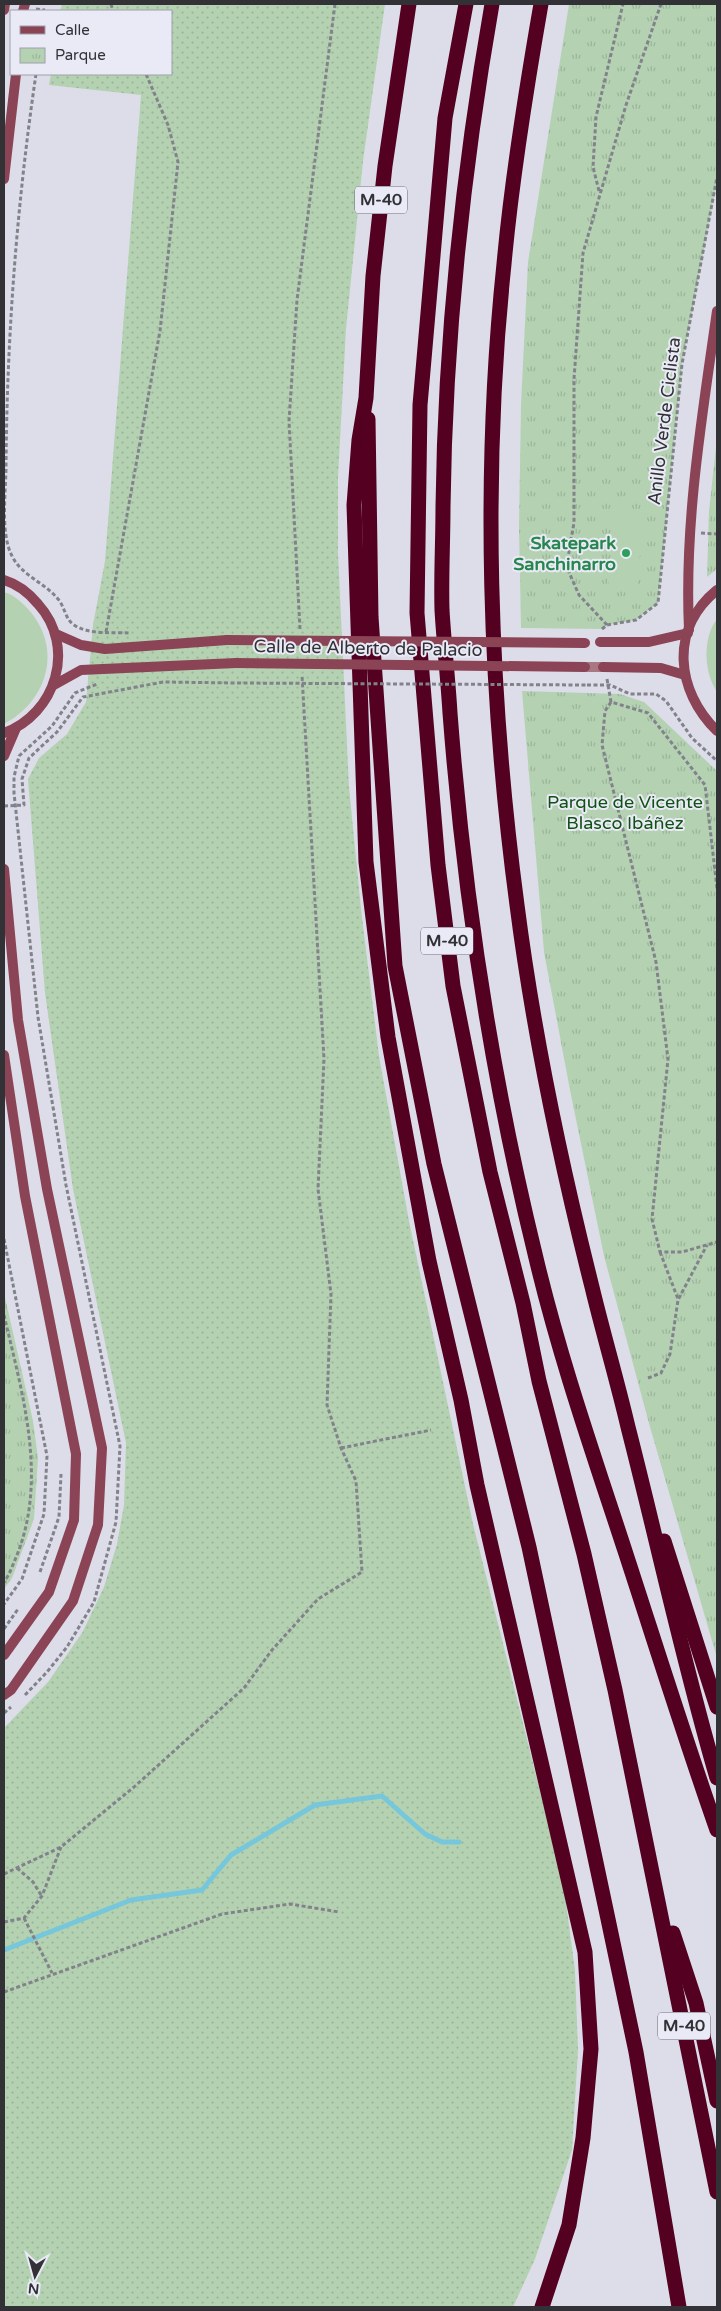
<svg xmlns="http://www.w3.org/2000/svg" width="721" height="2311" font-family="'Varela Round',sans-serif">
	<defs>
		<pattern id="grass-dots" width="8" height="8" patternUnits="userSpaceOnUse" patternTransform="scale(1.25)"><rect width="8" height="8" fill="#b4d2b2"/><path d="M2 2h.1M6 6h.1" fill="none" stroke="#9bb59a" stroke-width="1.8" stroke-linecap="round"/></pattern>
		<pattern id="park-tufts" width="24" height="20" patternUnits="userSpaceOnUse" patternTransform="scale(1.25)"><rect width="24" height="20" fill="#b4d2b2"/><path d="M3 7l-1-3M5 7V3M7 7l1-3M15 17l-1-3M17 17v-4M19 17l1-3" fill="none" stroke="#9bb59a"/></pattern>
	</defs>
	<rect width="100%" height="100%" fill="#dcdde9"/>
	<polygon fill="url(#grass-dots)" points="62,4 385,4 363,161 346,329 338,478 338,553 349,787 361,909 379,1056 409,1221 473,1524 548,1823 565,1896 575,1970 578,2050 572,2150 535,2259 513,2307 4,2307 4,1728 48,1682 82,1633 104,1587 117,1544 124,1505 126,1443 73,1189 45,993 28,779 39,758 67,734 86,702 93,625 105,561 141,95 49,85 51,74 171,74 171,11 60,11"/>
	<g fill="url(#park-tufts)">
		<polygon points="569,4 717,4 717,181 682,364 658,603 636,620 607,625 602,629 521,628 519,528 521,404 528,262"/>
		<polygon points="717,438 717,569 707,577 709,511"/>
		<polygon points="522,691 620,694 644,702 716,770 717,1658 650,1427 604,1256 570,1090 544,952"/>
		<polygon points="4,1293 33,1421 38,1458 34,1519 12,1578 4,1589"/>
	</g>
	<g fill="#b4d2b2">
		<polygon points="615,513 644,516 636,593 608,590"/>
		<path d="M4 592C15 595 26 606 33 615 62 654 45 702 4 724Z"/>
		<path d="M717 619V692C704 673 702 638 717 619Z"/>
	</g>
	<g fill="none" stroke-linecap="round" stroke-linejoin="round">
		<polyline stroke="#76c7db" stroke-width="5" points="4,1950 131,1900 202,1890 231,1855 315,1805 382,1796 425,1834 442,1842 459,1842"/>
		<g stroke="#82828b" stroke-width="3" stroke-dasharray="4 2.5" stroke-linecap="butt">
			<polyline points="111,4 113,11"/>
			<polyline points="36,9 45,10"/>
			<path d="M36 74C17 203 7 335 6 466 6 491 0 533 12 556 21 575 45 583 58 599 65 607 65 619 74 625 89 635 113 632 130 633"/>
			<polyline points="599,191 593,167 596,117 623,4"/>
			<polyline points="701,533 717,534"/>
			<polyline points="607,625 579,595 568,570 569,550 574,523 574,379 583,253 626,105 661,4"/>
			<polyline points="300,629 289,421 297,300 335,4"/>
			<polyline points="602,629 607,625 636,620 658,603 682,364 717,177"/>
			<polyline points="106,632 160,331 178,162 168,125 146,74"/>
			<polyline points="607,679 611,702 648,713 705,785 717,888"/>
			<polyline points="587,685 610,685 630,694 656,694 666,701 692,738 717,761"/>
			<polyline points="611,702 605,711 602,745 656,962 668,1059 652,1219 660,1252 682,1252 717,1242"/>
			<polyline points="4,806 24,805 22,779 29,758 57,732 83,697 163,682 237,683"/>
			<polyline points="4,1239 47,1456 44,1514 22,1579 4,1604"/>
			<polyline points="660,1252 678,1299"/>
			<path d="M4 1315C22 1393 48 1477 17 1555 13 1564 10 1574 4 1582"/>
			<polyline points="648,1378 661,1373 670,1354 678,1300 707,1245"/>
			<polyline points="341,1448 431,1430"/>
			<polyline points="40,1572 59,1517 61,1474"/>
			<polyline points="4,1629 18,1609"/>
			<polyline points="25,1695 47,1672 67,1647 94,1602 116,1522 120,1446 66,1185 38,1017 14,793 14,777 19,756 52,726 75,693 97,684"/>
			<polyline points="4,1713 11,1707"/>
			<polyline points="17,1868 33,1882 41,1895"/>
			<polyline points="4,1874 61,1847 134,1787 244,1688 272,1650 318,1599 362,1572 356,1481 341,1448 327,1405 331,1294 318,1189 324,1059 302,675"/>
			<polyline points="24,1918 52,1973"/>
			<polyline points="4,1922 24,1918 42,1896 61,1847"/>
			<polyline points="4,1992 222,1914 290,1904 339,1912"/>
		</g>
		<polyline stroke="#a97781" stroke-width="10" points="585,667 603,667"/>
		<g stroke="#8b4456" stroke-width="10">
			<polyline points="4,10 5,4"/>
			<polyline points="23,11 25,4"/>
			<polyline points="4,179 16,74"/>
			<path d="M4 580C17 584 29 593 38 604 77 647 56 714 4 733"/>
			<path d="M717 590C669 629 676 691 717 731"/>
			<path d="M689 630C684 523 702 417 717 311"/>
			<polyline points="56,634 81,645 105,649 227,640"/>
			<polyline points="600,642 649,642 688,633"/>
			<polyline points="603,667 661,668 685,675"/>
			<polyline points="54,685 81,670 236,663"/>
			<polyline points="4,756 16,728"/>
			<polyline points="4,869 18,1020 47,1189 102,1448 98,1525 73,1601 11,1690 4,1695"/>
			<polyline points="4,1055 25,1196 76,1454 74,1520 49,1592 4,1655"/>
		</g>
		<g stroke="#530021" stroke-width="15">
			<polyline points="409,4 385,166 373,276 366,398 359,440 354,505 366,862 388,1037 429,1261 461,1400 477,1485 585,1952 591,2049 583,2138 569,2225 542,2307"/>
			<polyline points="466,4 445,118 420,405 417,613 438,865 453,986 490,1172 523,1303 539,1381 584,1554 615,1690 717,2192"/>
			<path d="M492 4C463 170 445 338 443 507 443 541 441 576 442 610 444 644 448 679 450 713 464 897 492 1079 536 1258 560 1359 594 1456 626 1554 656 1646 685 1739 717 1830"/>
			<path d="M541 4C526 90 512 176 504 264 482 474 489 695 517 905 533 1030 561 1164 592 1287 603 1333 617 1380 628 1427 658 1544 683 1662 717 1778"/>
			<polyline points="368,419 371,617 395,966 434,1164 529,1547 608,1919 636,2052 679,2307"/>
			<polyline points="664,1541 717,1707"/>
			<polyline points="673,1933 696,2003 717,2101"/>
		</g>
		<polyline stroke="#82828b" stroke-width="3" stroke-dasharray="4 2.5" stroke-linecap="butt" points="237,683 587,685"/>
		<g stroke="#8b4456" stroke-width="10">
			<polyline points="227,640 585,643"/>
			<polyline points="236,663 585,667"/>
		</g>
	</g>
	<circle fill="#2e9e5b" stroke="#e9eaf6" stroke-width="2" cx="626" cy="553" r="5"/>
	<g text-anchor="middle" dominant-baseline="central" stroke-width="4" stroke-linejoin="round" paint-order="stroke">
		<g fill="#e9eaf6" stroke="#686870" stroke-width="1">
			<rect x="355" y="186.5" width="52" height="27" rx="4"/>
			<rect x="421" y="927.5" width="52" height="27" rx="4"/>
			<rect x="658" y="2012.5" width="52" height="27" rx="4"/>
		</g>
		<g font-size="16" font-weight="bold" fill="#313136">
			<text x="381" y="200">M-40</text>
			<text x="447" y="941">M-40</text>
			<text x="684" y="2026">M-40</text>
		</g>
		<g font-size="18" fill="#313136" stroke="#e9eaf6">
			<text transform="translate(664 421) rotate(-83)">Anillo Verde Ciclista</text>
			<text transform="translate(368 648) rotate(1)">Calle de Alberto de Palacio</text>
		</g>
		<g font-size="18" font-weight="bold" fill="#27864d" stroke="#e9eaf6" text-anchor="end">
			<text x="616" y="543">Skatepark<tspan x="616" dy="21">Sanchinarro</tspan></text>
		</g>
		<g font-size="18" fill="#105214" stroke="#e9eaf6">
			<text x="625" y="802">Parque de Vicente<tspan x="625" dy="21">Blasco Ibáñez</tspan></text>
		</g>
	</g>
	<rect width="721" height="2311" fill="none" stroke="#313136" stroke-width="10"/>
	<rect x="10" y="10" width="162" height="65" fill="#e9eaf6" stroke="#9fa0a9"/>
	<rect x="20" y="26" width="25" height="8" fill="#8b4456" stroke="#9fa0a9"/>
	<text x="55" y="35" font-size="15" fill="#313136">Calle</text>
	<rect x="20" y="48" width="25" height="15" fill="url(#park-tufts)" stroke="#9fa0a9"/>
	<text x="55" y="60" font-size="15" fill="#313136">Parque</text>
	<g transform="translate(35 2276) rotate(186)" stroke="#e9eaf6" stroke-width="4" paint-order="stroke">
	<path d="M0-4L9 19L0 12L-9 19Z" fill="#313136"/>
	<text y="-8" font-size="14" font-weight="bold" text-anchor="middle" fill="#313136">N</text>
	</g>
</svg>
